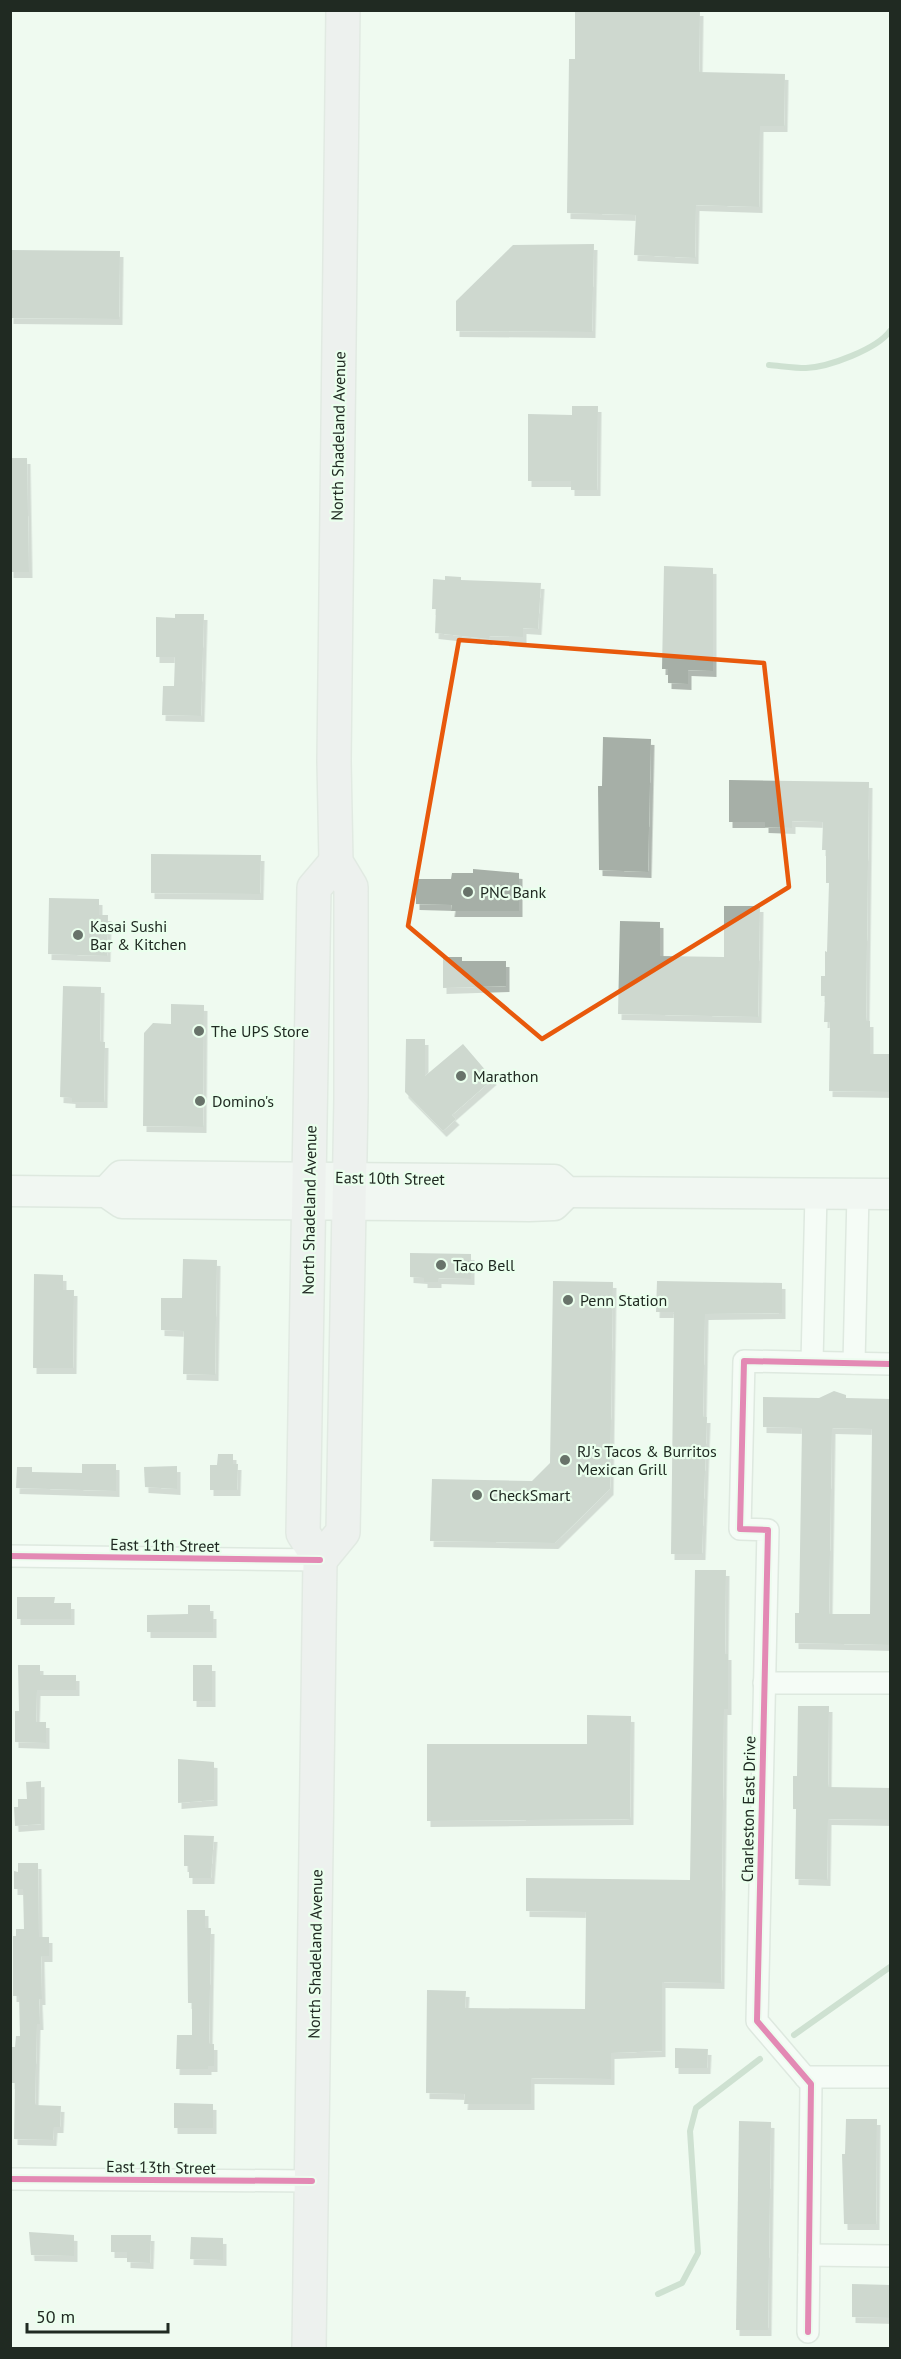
<svg xmlns="http://www.w3.org/2000/svg" width="901" height="2359" font-family="'PT Sans',sans-serif">
	<defs>
		<filter id="shadow"><feDropShadow dx="3.5" dy="6" stdDeviation="0" flood-color="#0004"/></filter>
	</defs>
	<rect width="100%" height="100%" fill="#effaf0"/>
	<g fill="none" stroke-linecap="round" stroke-linejoin="round">
		<g stroke="#a6c4ab" stroke-width="6">
			<path d="M769 365C781 366 794 368 806 368 829 367 877 349 890 331"/>
			<polyline points="794,2035 890,1967"/>
			<polyline points="658,2294 682,2283 698,2253 690,2131 696,2108 760,2059"/>
		</g>
	</g>
	<g fill="#a6afa7" fill-rule="evenodd" filter="url(#shadow)">
		<polygon points="575,10 700,10 699,72 785,74 784,126 760,126 759,207 696,205 695,258 634,255 636,215 567,213 569,59 575,59"/>
		<polygon points="594,244 592,332 456,331 456,301 513,245"/>
		<polygon points="10,250 120,251 119,319 10,318"/>
		<polygon points="572,406 598,406 597,490 571,490 571,481 528,481 528,414 572,415"/>
		<polygon points="10,458 27,458 29,572 10,572"/>
		<polygon points="664,566 713,568 713,671 688,670 688,684 668,683 668,669 662,669"/>
		<polygon points="445,576 461,577 461,580 541,583 538,629 523,628 523,637 489,636 489,639 435,633 436,609 432,609 433,579 445,580"/>
		<polygon points="175,614 204,614 201,716 162,715 163,686 174,686 175,657 156,657 156,617 175,618"/>
		<polygon points="603,737 651,739 648,872 599,870 598,786 602,786"/>
		<polygon points="729,780 869,782 866,1021 870,1021 870,1054 891,1054 891,1092 829,1091 830,1022 824,1022 825,996 821,996 821,976 825,976 825,951 827,952 829,883 826,883 826,850 822,850 823,822 792,821 792,828 765,827 765,822 729,822"/>
		<polygon points="151,854 261,855 260,894 151,893"/>
		<polygon points="473,869 519,873 519,911 451,911 452,905 416,904 416,879 451,879 452,873 473,873"/>
		<polygon points="49,898 99,899 99,915 108,915 107,956 48,954"/>
		<polygon points="724,906 760,906 758,1017 618,1014 620,921 660,922 660,956 724,957"/>
		<polygon points="443,957 462,957 462,961 506,961 506,986 443,988"/>
		<polygon points="63,986 101,987 100,1042 105,1042 104,1102 72,1102 72,1098 60,1097"/>
		<polygon points="171,1004 204,1005 203,1127 143,1126 144,1033 153,1023 171,1024"/>
		<polygon points="406,1039 425,1039 425,1076 463,1044 493,1079 452,1115 456,1119 443,1131 405,1092"/>
		<polygon points="410,1253 471,1254 471,1279 438,1278 438,1282 424,1282 424,1278 410,1277"/>
		<polygon points="183,1259 217,1260 215,1375 183,1374 184,1331 161,1330 161,1298 182,1298"/>
		<polygon points="34,1274 63,1275 63,1290 74,1290 73,1368 33,1368"/>
		<polygon points="553,1281 613,1282 610,1489 555,1543 430,1541 432,1479 532,1481 550,1463"/>
		<polygon points="657,1281 782,1283 782,1313 705,1314 703,1417 707,1417 702,1554 671,1554 674,1312 656,1312"/>
		<path d="M834 1391 846 1395V1398L891 1399V1645L795 1643V1613H799L802 1428 763 1427V1397L819 1398ZM832 1428 872 1429 870 1614H829Z"/>
		<polygon points="218,1454 233,1454 233,1464 238,1464 237,1490 210,1490 210,1465 217,1465"/>
		<polygon points="82,1464 116,1464 116,1491 16,1488 17,1467 32,1467 32,1472 82,1473"/>
		<polygon points="177,1466 177,1489 145,1487 144,1467"/>
		<polygon points="695,1570 726,1570 725,1654 728,1654 728,1709 724,1709 721,1983 662,1982 662,2051 611,2053 611,2079 531,2078 531,2104 464,2104 465,2094 426,2093 427,1990 466,1991 465,2008 585,2009 586,1912 526,1911 526,1878 690,1880"/>
		<polygon points="17,1597 55,1597 54,1603 71,1603 71,1619 17,1619"/>
		<polygon points="188,1605 210,1605 210,1613 213,1613 213,1632 147,1632 147,1615 188,1614"/>
		<polygon points="18,1665 40,1665 40,1675 76,1675 76,1690 37,1690 36,1722 46,1722 46,1743 15,1742 15,1711 19,1711"/>
		<rect x="193" y="1665" width="19" height="36"/>
		<polygon points="798,1706 829,1706 828,1787 891,1788 891,1820 828,1819 827,1880 795,1879 796,1809 793,1809 793,1776 797,1776"/>
		<polygon points="587,1715 631,1716 630,1819 427,1821 427,1744 587,1744"/>
		<polygon points="178,1759 214,1762 214,1800 178,1803"/>
		<polygon points="41,1781 41,1824 15,1826 14,1807 18,1807 18,1799 27,1799 26,1782"/>
		<polygon points="184,1835 214,1836 211,1878 189,1878 189,1866 184,1866"/>
		<polygon points="18,1863 38,1863 39,1937 49,1937 49,1956 41,1956 42,1999 39,1999 40,2024 37,2024 35,2105 61,2106 60,2127 54,2127 53,2140 14,2139 15,2083 11,2083 12,2047 15,2047 16,2036 20,2036 19,1996 13,1996 13,1936 16,1936 16,1929 24,1929 23,1889 14,1889 14,1871 18,1872"/>
		<polygon points="187,1910 205,1910 205,1928 211,1928 209,2044 214,2044 214,2066 208,2066 208,2069 176,2069 177,2035 192,2035 192,2003 188,2003"/>
		<polygon points="675,2048 708,2049 707,2068 675,2068"/>
		<polygon points="174,2103 213,2104 213,2128 174,2128"/>
		<polygon points="846,2119 877,2119 876,2224 844,2224 842,2154 845,2154"/>
		<polygon points="739,2121 771,2122 768,2330 736,2330"/>
		<polygon points="29,2232 74,2235 74,2256 31,2255"/>
		<polygon points="111,2235 151,2235 150,2263 127,2262 127,2252 111,2252"/>
		<polygon points="191,2237 223,2238 223,2260 190,2259"/>
		<polygon points="852,2284 891,2285 891,2318 852,2317"/>
	</g>
	<g fill="none" stroke-linecap="round" stroke-linejoin="round">
		<defs>
			<g id="minor">
				<polyline points="812,1362 816,1194"/>
				<polyline points="854,1363 858,1194"/>
				<polyline points="10,1556 320,1560"/>
				<polyline points="764,1683 890,1683"/>
				<polyline points="805,2077 890,2077"/>
				<polyline points="10,2179 312,2181"/>
				<polyline points="809,2255 890,2256"/>
				<polyline points="808,2332 811,2084 757,2021 768,1530 740,1529 744,1361 890,1364"/>
			</g>
			<g id="secondary">
				<polyline points="10,1191 106,1192 122,1203 529,1206 554,1205 567,1192"/>
				<polyline points="106,1192 121,1176 130,1176 554,1180 567,1192 890,1194"/>
			</g>
			<g id="primary">
				<polyline points="320,1560 343,1532 351,1099 351,887 336,862 334,761 343,10"/>
				<polyline points="309,2348 320,1560 303,1533 314,888 336,862"/>
			</g>
		</defs>
		<use href="#minor" stroke="#c9d4cb" stroke-width="24"/>
		<use href="#secondary" stroke="#c9d4cb" stroke-width="33"/>
		<use href="#primary" stroke="#d1d7d1" stroke-width="36"/>
		<use href="#minor" stroke="#fdfefd" stroke-width="21"/>
		<use href="#secondary" stroke="#f4f3f4" stroke-width="30"/>
		<use href="#primary" stroke="#ece7ec" stroke-width="33"/>
		<defs>
			<g id="cycleway">
				<polyline points="10,1556 320,1560"/>
				<polyline points="10,2179 312,2181"/>
				<polyline points="808,2332 811,2084 757,2021 768,1530 740,1529 744,1361 890,1364"/>
			</g>
		</defs>
		<use href="#cycleway" stroke="#eaffed" stroke-width="10"/>
		<use href="#cycleway" stroke="#d6006c" stroke-width="6"/>
	</g>
	<path d="M0 0H901V2359H0ZM459 640 764 663 789 887 542 1039 408 926Z" fill="#effaf0" fill-opacity=".55" fill-rule="evenodd"/>
	<path fill="none" stroke="#e8590c" stroke-width="4.5" stroke-linejoin="round" d="M459 640 764 663 789 887 542 1039 408 926Z"/>
	<g fill="#68736a" stroke="#eaffed" stroke-width="2">
		<circle cx="468" cy="892" r="6"/>
		<circle cx="78" cy="935" r="6"/>
		<circle cx="199" cy="1031" r="6"/>
		<circle cx="461" cy="1076" r="6"/>
		<circle cx="200" cy="1101" r="6"/>
		<circle cx="441" cy="1265" r="6"/>
		<circle cx="568" cy="1300" r="6"/>
		<circle cx="565" cy="1460" r="6"/>
		<circle cx="477" cy="1495" r="6"/>
	</g>
	<g text-anchor="middle" dominant-baseline="central" stroke-width="4.5" stroke-linejoin="round" paint-order="stroke">
		<g font-size="16" fill="#202a22" stroke="#eaffed">
			<text transform="translate(338 436) rotate(-89)">North Shadeland Avenue</text>
			<text transform="translate(390 1178) rotate(1)">East 10th Street</text>
			<text transform="translate(309 1210) rotate(-89)">North Shadeland Avenue</text>
			<text transform="translate(165 1545) rotate(1)">East 11th Street</text>
			<text transform="translate(748 1809) rotate(-89)">Charleston East Drive</text>
			<text transform="translate(315 1954) rotate(-89)">North Shadeland Avenue</text>
			<text transform="translate(161 2167) rotate(1)">East 13th Street</text>
		</g>
		<g font-size="16" fill="#202a22" stroke="#eaffed" text-anchor="start">
			<text x="480" y="892">PNC Bank</text>
			<text x="90" y="926">Kasai Sushi<tspan x="90" dy="18">Bar &amp; Kitchen</tspan></text>
			<text x="211" y="1031">The UPS Store</text>
			<text x="473" y="1076">Marathon</text>
			<text x="212" y="1101">Domino's</text>
			<text x="453" y="1265">Taco Bell</text>
			<text x="580" y="1300">Penn Station</text>
			<text x="577" y="1451">RJ's Tacos &amp; Burritos<tspan x="577" dy="18">Mexican Grill</tspan></text>
			<text x="489" y="1495">CheckSmart</text>
		</g>
	</g>
	<rect width="901" height="2359" fill="none" stroke="#202a22" stroke-width="24"/>
	<path d="M27 2323v9h141v-9" fill="none" stroke="#202a22" stroke-width="3"/>
	<text x="36" y="2323" font-size="18" fill="#202a22" stroke="#eaffed" stroke-width="4.5" paint-order="stroke">50 m</text>
</svg>
